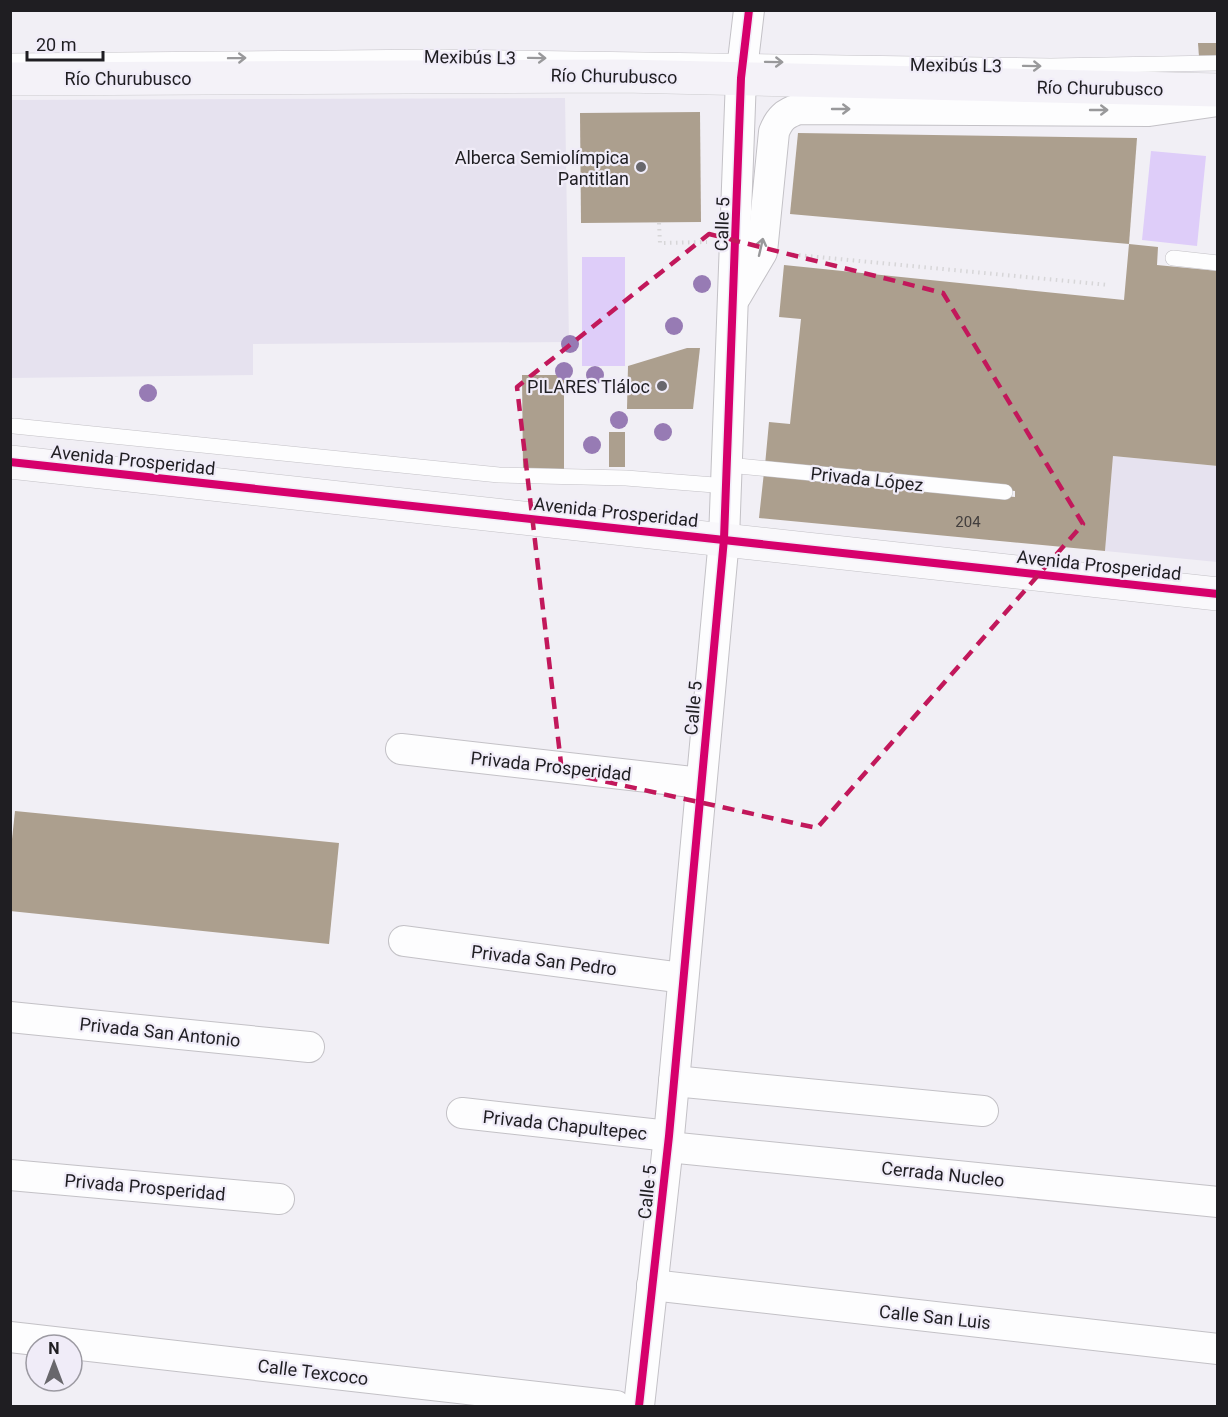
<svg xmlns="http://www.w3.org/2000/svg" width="1228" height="1417" font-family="Roboto,sans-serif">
	<rect width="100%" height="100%" fill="#f1eff5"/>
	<g fill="#e6e2ef">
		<polygon points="565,98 569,342 253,344 253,375 11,378 11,100"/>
		<polygon points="1113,456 1217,466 1217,562 1105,551"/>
	</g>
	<g fill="#decdf9">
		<polygon points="1151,151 1206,156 1197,246 1142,240"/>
		<rect x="582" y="257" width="43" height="109"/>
	</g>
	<g fill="#ac9f8e">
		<polygon points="1198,43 1218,43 1218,57 1199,57"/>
		<polygon points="700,112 701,222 581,223 580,113"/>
		<polygon points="798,133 1137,138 1129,244 790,214"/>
		<polygon points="1129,244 1158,247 1157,265 1218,271 1218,466 1113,456 1105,551 759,518 764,472 1015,497 1015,491 765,465 769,422 790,424 801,319 779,317 784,265 1124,300"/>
		<polygon points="687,348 700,348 693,409 627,409 628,366"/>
		<polygon points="522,375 564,375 564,469 523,469"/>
		<rect x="609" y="432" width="16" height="35"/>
		<polygon points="15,811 339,843 329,944 10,911 10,858"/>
	</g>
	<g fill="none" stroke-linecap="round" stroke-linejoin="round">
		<defs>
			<g id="lane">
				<polyline points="10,61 443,57 1051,66 1218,63"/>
				<polyline points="1173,258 1218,263"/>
				<polyline points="14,426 499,475 626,478 727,486"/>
				<polyline points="728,465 1005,492"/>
			</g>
			<g id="street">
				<path d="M736 296 762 252 774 132C779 119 785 113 799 109L1149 111 1218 101"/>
				<polyline points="401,749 701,783"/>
				<polyline points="404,941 683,978"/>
				<polyline points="10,1017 309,1047"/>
				<polyline points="674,1081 983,1111"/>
				<polyline points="462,1113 669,1136"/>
				<polyline points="668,1147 1218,1202"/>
				<polyline points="10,1175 279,1199"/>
				<polyline points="652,1285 1218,1349"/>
				<polyline points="10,1337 616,1406"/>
				<polyline points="639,1406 669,1136 724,539 741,78 749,10"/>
			</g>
			<polyline id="secondary" points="10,462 1218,594"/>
			<polyline id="primary" points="10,79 623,76 1218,90"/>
		</defs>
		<use href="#lane" stroke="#c3c1c6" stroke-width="16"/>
		<use href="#street" stroke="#c3c1c6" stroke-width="32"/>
		<use href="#secondary" stroke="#c3c1c6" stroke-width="34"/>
		<use href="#primary" stroke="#cdcccf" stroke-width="34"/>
		<g stroke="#d7d6d8" stroke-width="4" stroke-dasharray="1.5 4.5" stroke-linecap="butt">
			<polyline points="659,223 660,243 707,242"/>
			<polyline points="787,254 1109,285"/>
		</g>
		<use href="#lane" stroke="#fdfdfe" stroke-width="15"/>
		<use href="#street" stroke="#fdfdfe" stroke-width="30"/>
		<use href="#secondary" stroke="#f9f8fb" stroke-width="33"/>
		<use href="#primary" stroke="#f4f2f8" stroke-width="33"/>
		<defs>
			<g id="cycleway">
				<polyline points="10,462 1218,594"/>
				<polyline points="639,1406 669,1136 724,539 741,78 749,10"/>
			</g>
		</defs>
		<use href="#cycleway" stroke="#f0ecf8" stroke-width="11"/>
		<use href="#cycleway" stroke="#d6006c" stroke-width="8"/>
	</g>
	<g fill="#977bb4">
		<circle cx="702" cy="284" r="9"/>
		<circle cx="674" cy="326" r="9"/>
		<circle cx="570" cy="344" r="9"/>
		<circle cx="564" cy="371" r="9"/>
		<circle cx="595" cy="375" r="9"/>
		<circle cx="148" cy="393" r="9"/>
		<circle cx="619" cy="420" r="9"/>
		<circle cx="663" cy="432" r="9"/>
		<circle cx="592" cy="445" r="9"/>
	</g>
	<defs><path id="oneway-shaft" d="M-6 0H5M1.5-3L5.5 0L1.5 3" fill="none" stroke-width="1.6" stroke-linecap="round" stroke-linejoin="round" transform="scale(1.5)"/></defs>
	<g stroke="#99999b">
		<use href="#oneway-shaft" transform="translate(237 58) rotate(-1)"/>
		<use href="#oneway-shaft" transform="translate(537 58) rotate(1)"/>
		<use href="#oneway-shaft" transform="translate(774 62) rotate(1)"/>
		<use href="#oneway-shaft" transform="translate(1032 66) rotate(1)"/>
		<use href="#oneway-shaft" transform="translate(841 109)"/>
		<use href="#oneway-shaft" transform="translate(1099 110)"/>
		<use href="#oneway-shaft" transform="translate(761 247) rotate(-77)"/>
	</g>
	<path fill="none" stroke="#c2185b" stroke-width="4.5" stroke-dasharray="12 8" stroke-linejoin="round" d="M709 234 943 293 1083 524 817 828 562 772 517 387Z"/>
	<g fill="#68676c" stroke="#f0ecf8" stroke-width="2">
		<circle cx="641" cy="167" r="6"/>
		<circle cx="662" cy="386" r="6"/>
	</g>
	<g text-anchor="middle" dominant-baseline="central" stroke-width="4.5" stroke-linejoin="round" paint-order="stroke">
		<g font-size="15" fill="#423e3d">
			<text x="968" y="522">204</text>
		</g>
		<g font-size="18" fill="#1f1e22" stroke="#f0ecf8">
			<text transform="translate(470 57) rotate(1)">Mexibús L3</text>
			<text transform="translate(956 65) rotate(1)">Mexibús L3</text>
			<text transform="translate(614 76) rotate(1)">Río Churubusco</text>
			<text x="128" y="78">Río Churubusco</text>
			<text transform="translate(1100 88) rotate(1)">Río Churubusco</text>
			<text transform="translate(722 224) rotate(-88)">Calle 5</text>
			<text transform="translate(133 460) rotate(6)">Avenida Prosperidad</text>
			<text transform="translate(867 479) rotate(6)">Privada López</text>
			<text transform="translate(616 512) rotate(6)">Avenida Prosperidad</text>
			<text transform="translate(1099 565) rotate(6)">Avenida Prosperidad</text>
			<text transform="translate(693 708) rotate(-85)">Calle 5</text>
			<text transform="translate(551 766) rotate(6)">Privada Prosperidad</text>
			<text transform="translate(544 960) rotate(7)">Privada San Pedro</text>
			<text transform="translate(160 1032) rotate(6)">Privada San Antonio</text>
			<text transform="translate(565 1125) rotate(6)">Privada Chapultepec</text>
			<text transform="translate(943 1174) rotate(6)">Cerrada Nucleo</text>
			<text transform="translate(145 1187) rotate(5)">Privada Prosperidad</text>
			<text transform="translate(647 1192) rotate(-84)">Calle 5</text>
			<text transform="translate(935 1317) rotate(6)">Calle San Luis</text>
			<text transform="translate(313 1372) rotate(7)">Calle Texcoco</text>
		</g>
		<g font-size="18" fill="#1f1e22" stroke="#f0ecf8" text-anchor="end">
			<text x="629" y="157">Alberca Semiolímpica<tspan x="629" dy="21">Pantitlan</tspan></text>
			<text x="650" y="386">PILARES Tláloc</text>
		</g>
	</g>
	<rect width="1228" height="1417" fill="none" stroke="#1f1e22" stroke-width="24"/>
	<g transform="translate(54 1363)"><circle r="28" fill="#f0ecf8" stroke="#9c9aa2" stroke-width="1.5"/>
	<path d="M0-4.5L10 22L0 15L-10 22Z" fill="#68676c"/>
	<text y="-9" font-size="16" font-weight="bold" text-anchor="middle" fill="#1f1e22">N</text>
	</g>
	<path d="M27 51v9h76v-9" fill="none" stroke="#1f1e22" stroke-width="3"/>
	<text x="36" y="51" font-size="18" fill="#1f1e22" stroke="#f0ecf8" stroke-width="4.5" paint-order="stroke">20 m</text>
</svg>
